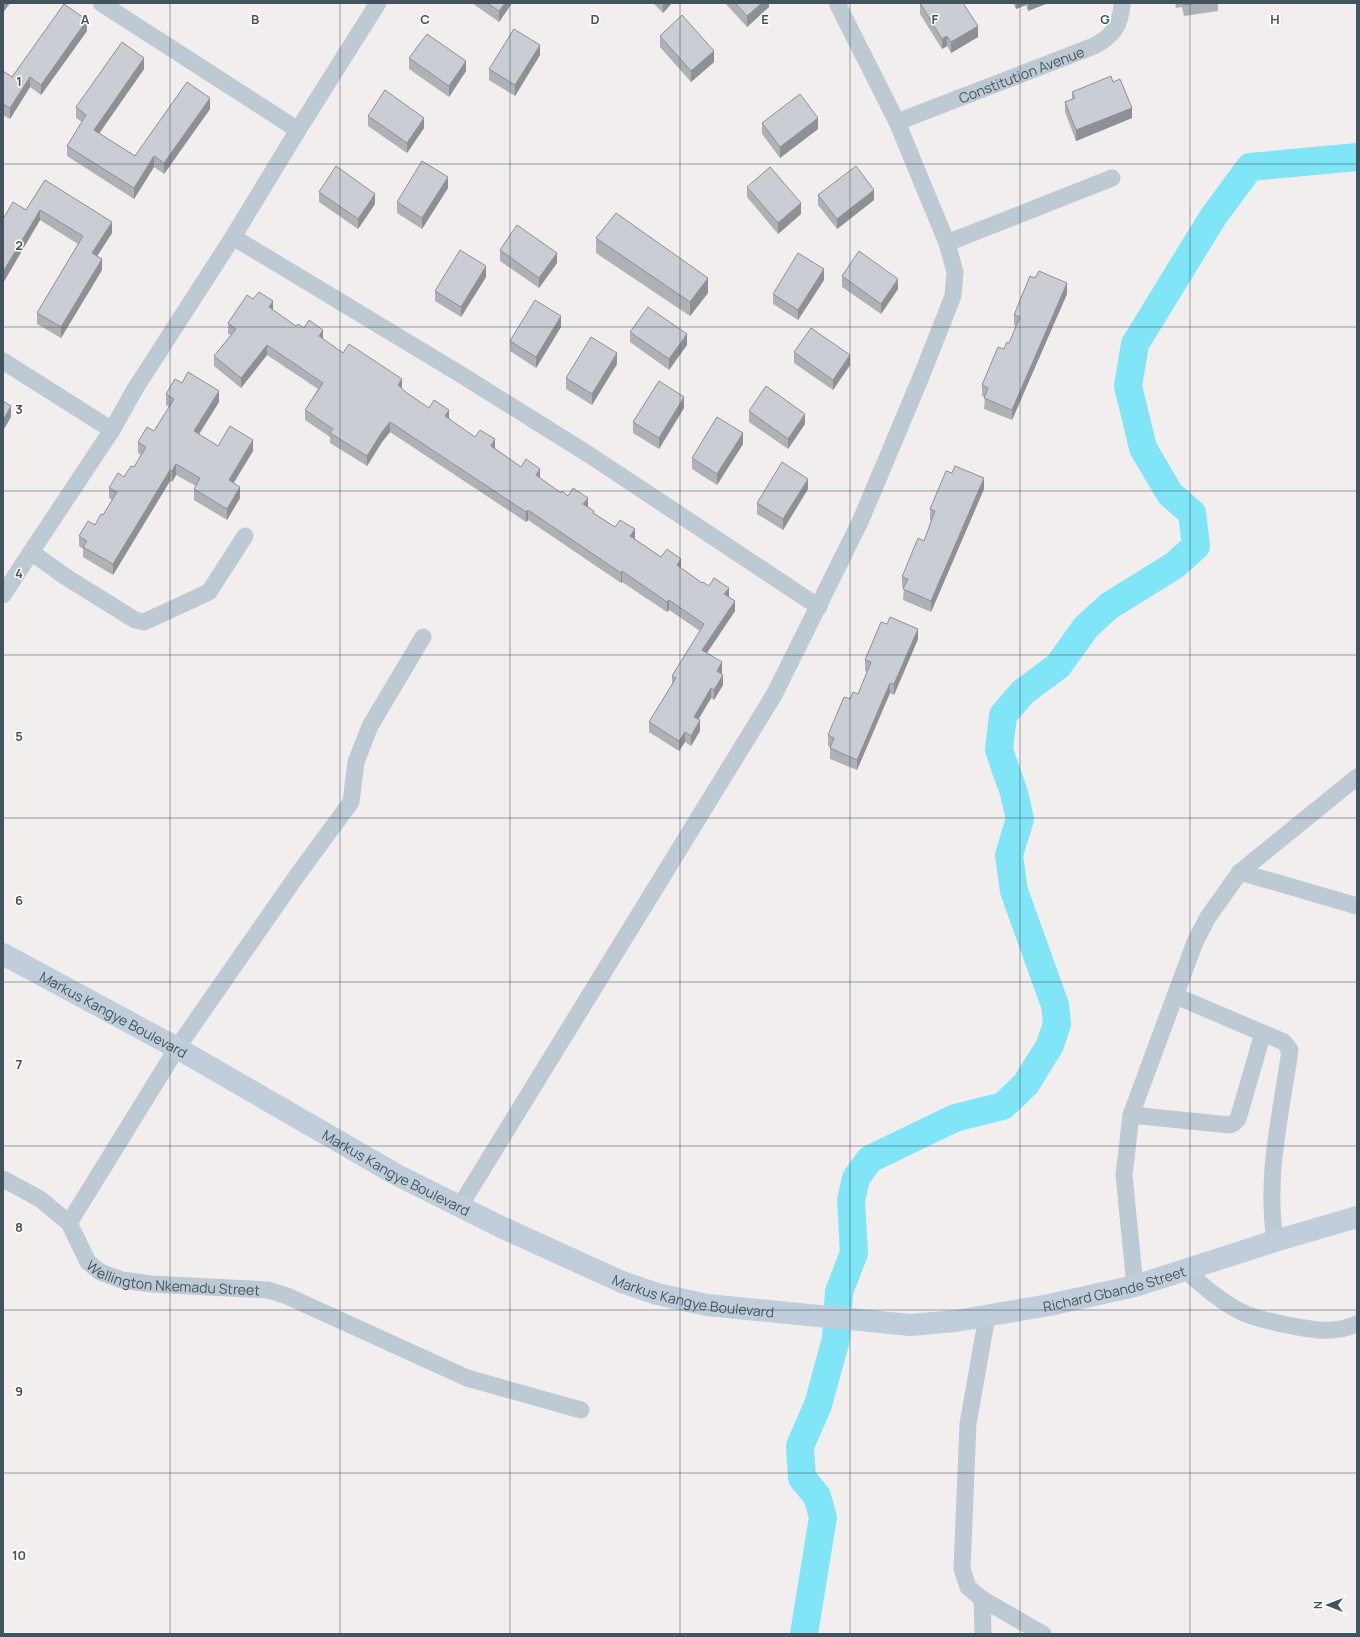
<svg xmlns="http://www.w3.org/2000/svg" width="1360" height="1637" font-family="Manrope,sans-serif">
	<rect width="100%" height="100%" fill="#f2eeee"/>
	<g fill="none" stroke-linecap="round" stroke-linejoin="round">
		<polyline stroke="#7fe5f7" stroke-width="28" points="804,1634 823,1517 817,1496 802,1478 800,1446 818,1405 836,1339 839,1292 854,1253 851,1201 856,1178 870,1159 955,1118 1003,1106 1026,1084 1050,1045 1057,1024 1055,1005 1014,891 1009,855 1020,819 1014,793 999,750 1003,715 1023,692 1058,666 1086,627 1109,606 1175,565 1196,546 1192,513 1170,494 1143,448 1128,386 1135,344 1213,217 1250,167 1357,157"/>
		<g stroke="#bdcad3" stroke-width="17">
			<polyline points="101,3 298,130"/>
			<path id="s1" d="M897 122 1094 46C1113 36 1121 25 1122 3"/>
			<polyline points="233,237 460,374 588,454 819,607"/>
			<polyline points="947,243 1112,178"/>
			<polyline points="3,361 112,430"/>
			<polyline points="245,536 209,592 144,622 135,620 66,577 31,552 112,430 135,389 233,237 298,130 378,3"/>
			<polyline points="3,595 31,552"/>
			<path id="s2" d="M423 637 370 726 356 762 351 802 296 877 177 1048 69 1223 88 1262 100 1272 122 1280 151 1284 268 1290 287 1296 467 1378 581 1410"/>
			<polyline points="1240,872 1357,906"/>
			<path d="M1176 996 1284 1042 1290 1050C1281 1116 1265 1174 1275 1241"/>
			<polyline points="1131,1115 1230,1125 1234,1123 1238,1119 1263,1033"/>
			<polyline points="3,1179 40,1199 69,1223"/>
			<polyline points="460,1206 774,695 860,522 921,377 953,296 955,272 947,243 897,122 837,3"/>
			<path d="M1184 1269C1202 1285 1224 1305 1246 1314 1258 1319 1270 1321 1282 1324 1310 1329 1330 1335 1357 1324"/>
			<polyline points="1135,1286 1124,1175 1131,1115 1195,942 1208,917 1240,872 1357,777"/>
			<polyline points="987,1316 968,1424 962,1569 968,1587 982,1599 1043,1634"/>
			<polyline points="982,1599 983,1634"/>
		</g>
		<path stroke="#bfceda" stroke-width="22" id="s3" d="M3 954 177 1048 397 1175 501 1227 622 1282 657 1294 707 1305 910 1325 956 1321 1049 1305 1135 1286 1275 1241 1357 1217"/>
	</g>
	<g fill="#aeb1b6">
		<polygon points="472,3 512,3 499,22"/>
		<polygon points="653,3 672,3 663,13"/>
		<polygon points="725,3 769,3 769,7 747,27"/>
		<polygon points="920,3 978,37 951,53 947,46 942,49 920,14"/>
		<polygon points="1013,3 1048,3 1028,11 1026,5 1016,9"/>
		<polygon points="1175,3 1218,3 1218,11 1184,16 1182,7 1176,8"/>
		<polygon points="87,31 41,95 30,87 10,119 3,115 3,71 12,77"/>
		<polygon points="660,36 714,62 691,82 660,47"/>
		<polygon points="540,55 515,96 489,80 489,69"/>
		<polygon points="409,58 466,71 449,97 409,69"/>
		<polygon points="144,69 99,133 135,156 210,109 164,174 154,167 134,199 67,156 67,146 82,122 76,118 76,107"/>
		<polygon points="1113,82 1132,118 1076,141 1065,112 1065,102 1072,99 1072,92"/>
		<polygon points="368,116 424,128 407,153 368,126"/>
		<polygon points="762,123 818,129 780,158 762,134"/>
		<polygon points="45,180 112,233 97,256 102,270 61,338 37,324 37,313 78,244 40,220 3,283 3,219 26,210"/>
		<polygon points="747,187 801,214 778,234 747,197"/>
		<polygon points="448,188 422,229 397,213 397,202"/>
		<polygon points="319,192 375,204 358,229 319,202"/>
		<polygon points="818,195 874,200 837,229 818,205"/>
		<polygon points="596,238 708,293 690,316 596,253"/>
		<polygon points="500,250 557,263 539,288 500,261"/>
		<polygon points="842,276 898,289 881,314 842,287"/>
		<polygon points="486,277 461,317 435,301 435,291"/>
		<polygon points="824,280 798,320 773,304 773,294"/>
		<polygon points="1067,294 1012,420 984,409 985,397 982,396 982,385 1004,349 1009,343 1016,326 1014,325 1014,315"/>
		<polygon points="273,310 296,326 323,339 343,353 402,389 407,393 429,408 449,419 475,437 495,448 521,467 540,478 561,493 568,496 588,507 594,513 615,527 635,539 661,557 681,568 702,583 729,597 735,611 707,653 722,672 722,673 723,685 714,700 711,698 698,719 700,731 691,746 685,742 679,751 649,732 649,722 672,684 672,676 700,631 669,610 667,612 622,582 621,583 528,520 526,522 390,432 382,442 367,466 330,443 330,437 305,420 305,410 318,389 267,355 241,388 214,366 214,356 231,335 228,334 228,323"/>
		<polygon points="561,327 536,368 510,351 510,341"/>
		<polygon points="630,332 687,345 669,370 630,342"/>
		<polygon points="794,352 850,365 833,390 794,363"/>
		<polygon points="617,364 592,405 566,389 566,378"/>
		<polygon points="182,383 219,402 199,434 218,446 253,451 234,483 240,498 227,520 194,500 194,489 196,486 176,475 172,482 170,481 113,575 83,557 83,549 79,546 79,536 95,525 103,515 112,500 109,498 109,488 124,477 134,467 141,455 138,453 138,442 154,431 169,407 166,405 166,394"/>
		<polygon points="684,408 659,449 633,433 633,422"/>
		<polygon points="749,411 805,424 788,449 749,422"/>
		<polygon points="743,444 717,485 692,469 692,458"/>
		<polygon points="808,489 783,530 757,514 757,503"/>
		<polygon points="984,489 931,612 903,600 904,588 902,587 902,577 924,541 931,521 930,520 930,509"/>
		<polygon points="918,639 894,695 890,693 857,770 830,759 830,747 828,746 828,735 850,699 858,694 867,672 865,671 865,660"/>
	</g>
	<g fill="#8d9094">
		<polygon points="3,3 10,3 3,13"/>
		<polygon points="505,3 512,3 499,22 499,11"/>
		<polygon points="663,3 672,3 663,13"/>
		<polygon points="762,3 769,3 769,7 747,27 747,16"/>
		<polygon points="1016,3 1026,3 1026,5 1016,9"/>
		<polygon points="1028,3 1048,3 1028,11"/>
		<polygon points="87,20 87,31 41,95 41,85"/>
		<polygon points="978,26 978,37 951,53 951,42"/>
		<polygon points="947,36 947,46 942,49 942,39"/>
		<polygon points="540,45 540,55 515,96 515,85"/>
		<polygon points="714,51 714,62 691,82 691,71"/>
		<polygon points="144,58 144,69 94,141 94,130"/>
		<polygon points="466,61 466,71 449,97 449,86"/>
		<polygon points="30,77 30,87 10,119 10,108"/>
		<polygon points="210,98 210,109 164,174 164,163"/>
		<polygon points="1132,108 1132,118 1076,141 1076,130"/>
		<polygon points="424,118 424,128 407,153 407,143"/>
		<polygon points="818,118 818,129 780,158 780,147"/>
		<polygon points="154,156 154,167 134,199 134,188"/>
		<polygon points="448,177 448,188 422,229 422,218"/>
		<polygon points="874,190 874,200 837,229 837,219"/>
		<polygon points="375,194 375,204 358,229 358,219"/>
		<polygon points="801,203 801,214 778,234 778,223"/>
		<polygon points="40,210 40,220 3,283 3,272"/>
		<polygon points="112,222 112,233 92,264 92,253"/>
		<polygon points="557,253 557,263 539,288 539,278"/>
		<polygon points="102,259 102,270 61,338 61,327"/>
		<polygon points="486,266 486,277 461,317 461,307"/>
		<polygon points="824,269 824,280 798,320 798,310"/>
		<polygon points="708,278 708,293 690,316 690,302"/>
		<polygon points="898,279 898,289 881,314 881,304"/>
		<polygon points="1067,283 1067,294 1012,420 1012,410"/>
		<polygon points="273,301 273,311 269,307"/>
		<polygon points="561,316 561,327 536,368 536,357"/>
		<polygon points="323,330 323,340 319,336"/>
		<polygon points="687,334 687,345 669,370 669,359"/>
		<polygon points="267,345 267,355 241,388 241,378"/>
		<polygon points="617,353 617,364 592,405 592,394"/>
		<polygon points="850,355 850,365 833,390 833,380"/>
		<polygon points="402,379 402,389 398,385"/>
		<polygon points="219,391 219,402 194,442 194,431"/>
		<polygon points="684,397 684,408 659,449 659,438"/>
		<polygon points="11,406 11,417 3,431 3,420"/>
		<polygon points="449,410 449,420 445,416"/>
		<polygon points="805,414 805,424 788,449 788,439"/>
		<polygon points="390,422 390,432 382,442 367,466 367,456 382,432"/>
		<polygon points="743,433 743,444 717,485 717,474"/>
		<polygon points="495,439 495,449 491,446"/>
		<polygon points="253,440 253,451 229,490 229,480"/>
		<polygon points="176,464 176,475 172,482 172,471"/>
		<polygon points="540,469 540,479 536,475"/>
		<polygon points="170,470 170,481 113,575 113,564"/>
		<polygon points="984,478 984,489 931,612 931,601"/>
		<polygon points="808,479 808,489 783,530 783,519"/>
		<polygon points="240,487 240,498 227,520 227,509"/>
		<polygon points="588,498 588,508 583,504"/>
		<polygon points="528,510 528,520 526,522 526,512"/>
		<polygon points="635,529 635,539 630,536"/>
		<polygon points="681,559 681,569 677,565"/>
		<polygon points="622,571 622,582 621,583 621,573"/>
		<polygon points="729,588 729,598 724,594"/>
		<polygon points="669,600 669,610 667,612 667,602"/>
		<polygon points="735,601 735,611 702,660 702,650"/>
		<polygon points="918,629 918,639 894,695 894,684"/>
		<polygon points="722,662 722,672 717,681 717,671"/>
		<polygon points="723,675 723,685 714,700 714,690"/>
		<polygon points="890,683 890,693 857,770 857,760"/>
		<polygon points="711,688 711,698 694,727 694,717"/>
		<polygon points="700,720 700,731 691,746 691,736"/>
		<polygon points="685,732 685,742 679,751 679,741"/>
	</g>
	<g fill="#caced4" stroke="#8d9094">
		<polygon points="487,3 505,3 499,11"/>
		<polygon points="735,3 762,3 747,16"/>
		<polygon points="920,3 963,3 978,26 951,42 947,36 942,39"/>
		<polygon points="1183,3 1198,3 1184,5"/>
		<polygon points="64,4 87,20 41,85 30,77 10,108 3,104 3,71 12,77"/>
		<polygon points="682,15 714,51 691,71 660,36"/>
		<polygon points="514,29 540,45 515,85 489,69"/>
		<polygon points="427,34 466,61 449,86 409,58"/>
		<polygon points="122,42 144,58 94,130 135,156 187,82 210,98 164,163 154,156 134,188 67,146 86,115 76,107"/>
		<polygon points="1111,76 1113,82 1120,79 1132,108 1076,130 1065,102 1075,98 1072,92"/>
		<polygon points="385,90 424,118 407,143 368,116"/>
		<polygon points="800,94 818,118 780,147 762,123"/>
		<polygon points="422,161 448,177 422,218 397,202"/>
		<polygon points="336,166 375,194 358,219 319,192"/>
		<polygon points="856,166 874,190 837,219 818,195"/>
		<polygon points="770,167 801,203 778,223 747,187"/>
		<polygon points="45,180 112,222 92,253 102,259 61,327 37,313 83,236 40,210 3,272 3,219 13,202 26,210"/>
		<polygon points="616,213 708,278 690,302 596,238"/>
		<polygon points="517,225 557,253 539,278 500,250"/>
		<polygon points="460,250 486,266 461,307 435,291"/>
		<polygon points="859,251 898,279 881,304 842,276"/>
		<polygon points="798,253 824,269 798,310 773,294"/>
		<polygon points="1039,271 1067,283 1012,410 984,398 988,388 982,385 998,347 1004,349 1007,342 1009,343 1020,317 1014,315 1030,276 1035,278"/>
		<polygon points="259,292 273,301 269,307 296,326 298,324 304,328 309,320 323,330 319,336 343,353 349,344 402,379 398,385 407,393 429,408 434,400 449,410 445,416 475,437 480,430 495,439 491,446 521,467 526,459 540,469 536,475 561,493 562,491 568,496 573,488 588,498 583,504 594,511 593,513 615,527 620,520 635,529 630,536 661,557 667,549 681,559 677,565 702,583 703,582 709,586 714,578 729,588 724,594 735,601 702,650 722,662 717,671 723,675 714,690 711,688 694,717 700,720 691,736 685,732 679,741 649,722 676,678 672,676 704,624 669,600 667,602 622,571 621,573 528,510 526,512 390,422 382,432 367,456 330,433 333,429 305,410 323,383 267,345 241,378 214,356 236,329 228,323 247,295 253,299"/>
		<polygon points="535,300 561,316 536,357 510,341"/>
		<polygon points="648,307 687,334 669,359 630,332"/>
		<polygon points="811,328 850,355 833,380 794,352"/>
		<polygon points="591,337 617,353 592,394 566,378"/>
		<polygon points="188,372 219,391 194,431 218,446 230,426 253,440 229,480 240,487 227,509 194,489 200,478 176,464 172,471 170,470 113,564 83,547 87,541 79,536 88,521 95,525 101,514 103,515 117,492 109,488 118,473 124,477 131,466 134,467 146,447 138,442 147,427 154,431 174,399 166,394 175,379 182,383"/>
		<polygon points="659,381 684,397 659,438 633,422"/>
		<polygon points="766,386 805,414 788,439 749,411"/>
		<polygon points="3,401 11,406 3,420"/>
		<polygon points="717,417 743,433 717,474 692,458"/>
		<polygon points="782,462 808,479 783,519 757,503"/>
		<polygon points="955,466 984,478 931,601 903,589 908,579 902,577 918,538 924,541 935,511 930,509 946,471 952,473"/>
		<polygon points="890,617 918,629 894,684 890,683 857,760 830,748 834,738 828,735 844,697 850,699 853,692 858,694 871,662 865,660 881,622 887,624"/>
	</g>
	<path fill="none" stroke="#44545e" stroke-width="1" stroke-opacity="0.55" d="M170 3V1634M340 3V1634M510 3V1634M680 3V1634M850 3V1634M1020 3V1634M1190 3V1634M3 164H1357M3 327H1357M3 491H1357M3 655H1357M3 818H1357M3 982H1357M3 1146H1357M3 1310H1357M3 1473H1357"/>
	<g text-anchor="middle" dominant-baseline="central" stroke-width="3" stroke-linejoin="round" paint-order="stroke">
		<g font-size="14" fill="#44545e" stroke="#fff">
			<text stroke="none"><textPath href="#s1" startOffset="133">Constitution Avenue</textPath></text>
			<text stroke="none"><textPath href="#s3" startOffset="126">Markus Kangye Boulevard</textPath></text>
			<text stroke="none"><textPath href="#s3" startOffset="450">Markus Kangye Boulevard</textPath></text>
			<text stroke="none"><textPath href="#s2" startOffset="822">Wellington Nkemadu Street</textPath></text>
			<text stroke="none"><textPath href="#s3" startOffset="1201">Richard Gbande Street</textPath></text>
			<text stroke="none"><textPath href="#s3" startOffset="774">Markus Kangye Boulevard</textPath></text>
		</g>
	</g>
	<g font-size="13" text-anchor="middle" font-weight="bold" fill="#44545e" stroke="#fff" stroke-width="3" stroke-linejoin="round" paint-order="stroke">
		<text x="85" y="24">A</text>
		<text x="255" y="24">B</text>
		<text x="425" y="24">C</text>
		<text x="595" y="24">D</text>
		<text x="765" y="24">E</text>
		<text x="935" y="24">F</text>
		<text x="1105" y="24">G</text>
		<text x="1275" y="24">H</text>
		<text x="19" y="86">1</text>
		<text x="19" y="250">2</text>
		<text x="19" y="414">3</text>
		<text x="19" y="578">4</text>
		<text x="19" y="741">5</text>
		<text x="19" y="905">6</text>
		<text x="19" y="1069">7</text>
		<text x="19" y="1232">8</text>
		<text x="19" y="1396">9</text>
		<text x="19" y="1560">10</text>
	</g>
	<rect width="1360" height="1637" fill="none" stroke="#44545e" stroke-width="8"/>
	<g transform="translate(1328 1605) rotate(270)" stroke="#ffffff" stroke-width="3" paint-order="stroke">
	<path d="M0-3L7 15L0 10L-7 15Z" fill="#44545e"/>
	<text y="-6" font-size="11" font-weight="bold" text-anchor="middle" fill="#44545e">N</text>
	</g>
</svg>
